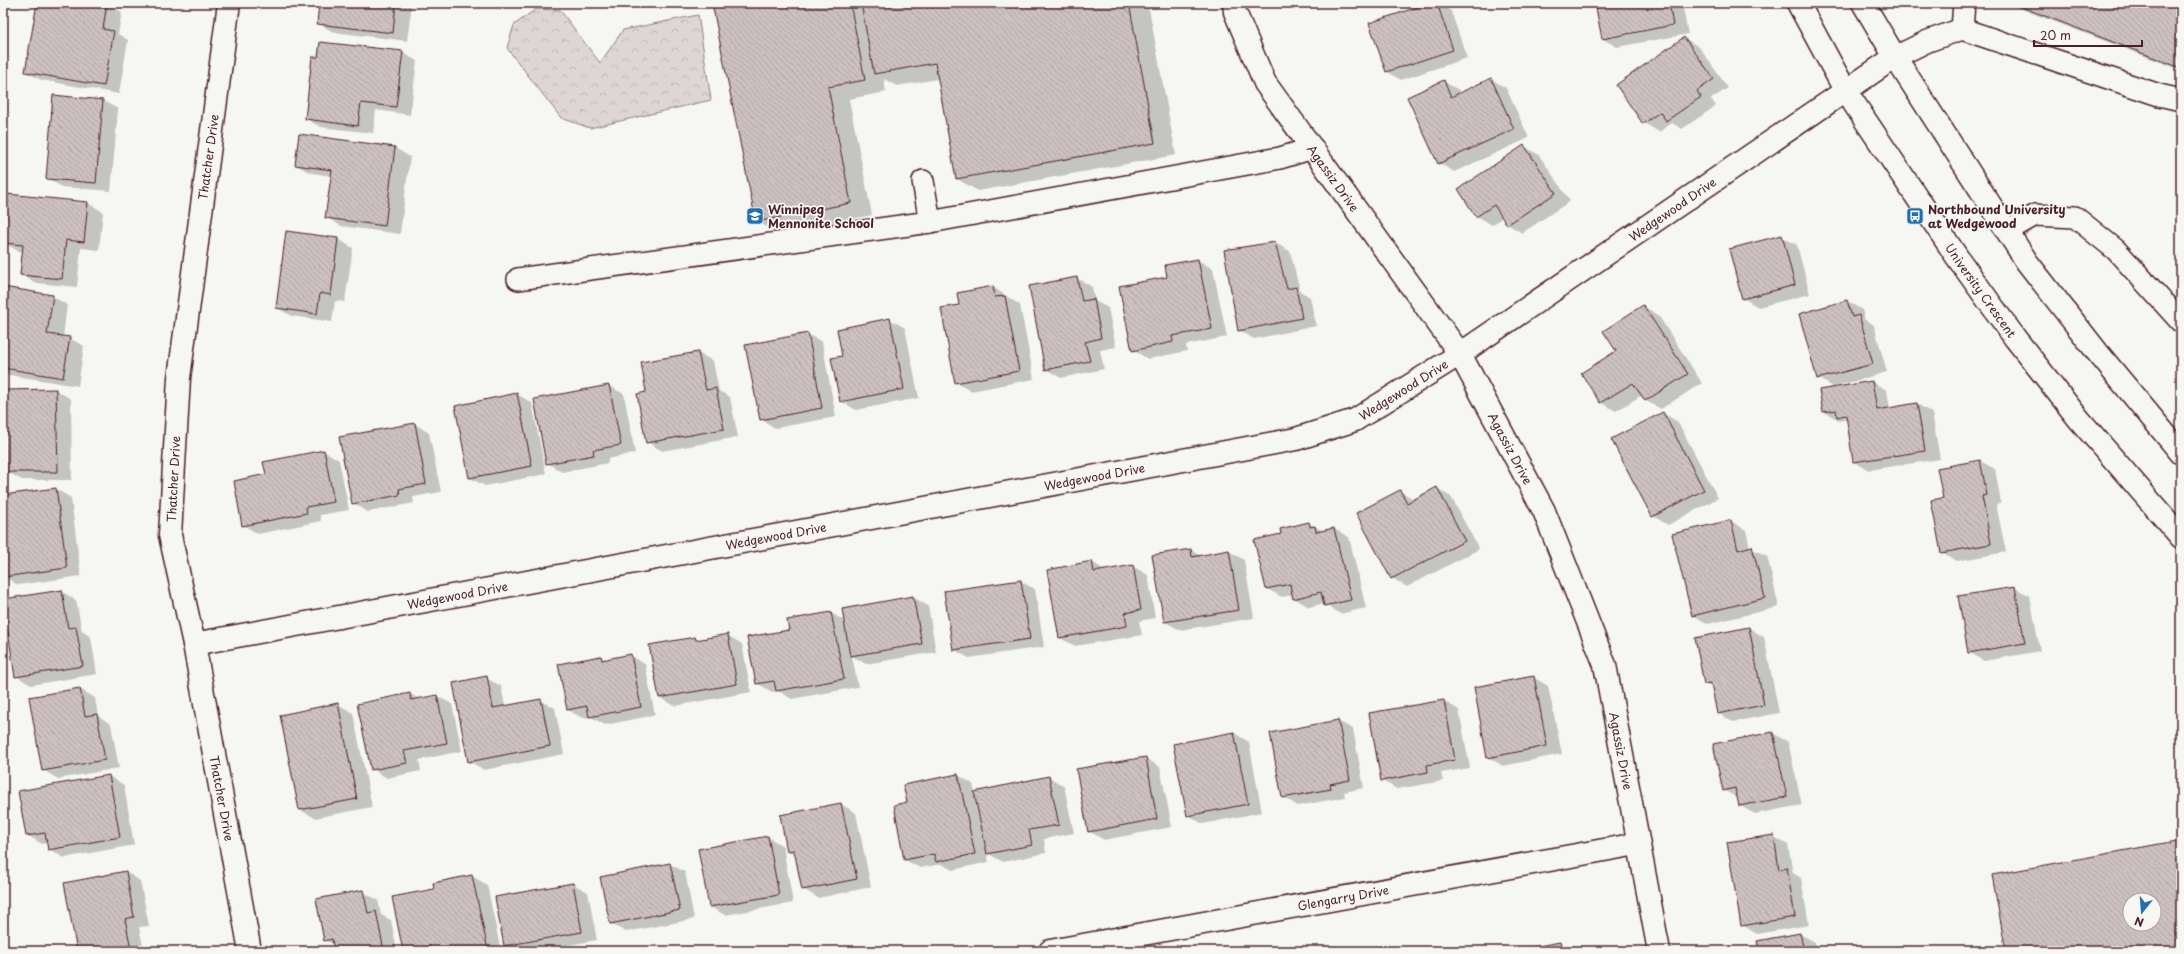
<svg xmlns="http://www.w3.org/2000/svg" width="2184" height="954" font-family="'Playpen Sans',sans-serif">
	<defs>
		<pattern id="forest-crowns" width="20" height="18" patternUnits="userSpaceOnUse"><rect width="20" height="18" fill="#ddd6d5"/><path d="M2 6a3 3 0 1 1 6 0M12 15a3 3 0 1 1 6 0" fill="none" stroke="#bfb7b7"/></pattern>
		<pattern id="building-back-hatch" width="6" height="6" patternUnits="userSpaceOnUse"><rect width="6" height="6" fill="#ccc1c0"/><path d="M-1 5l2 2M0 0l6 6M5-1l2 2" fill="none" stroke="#b1a5a5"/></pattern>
	</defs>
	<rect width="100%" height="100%" fill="#f6f6f2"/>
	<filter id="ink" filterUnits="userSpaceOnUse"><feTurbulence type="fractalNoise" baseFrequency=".025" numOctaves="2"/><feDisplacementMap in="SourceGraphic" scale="8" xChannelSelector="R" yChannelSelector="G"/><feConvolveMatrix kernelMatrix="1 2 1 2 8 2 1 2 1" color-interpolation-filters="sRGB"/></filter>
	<g filter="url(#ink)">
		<polygon fill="url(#forest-crowns)" stroke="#947a80" points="536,9 560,10 600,63 623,30 698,15 711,100 590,128 561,118 507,48 514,25"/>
		<g fill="#0003" fill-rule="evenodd">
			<polygon points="38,3 106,3 122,12 118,34 128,40 119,94 41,80 26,72"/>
			<polygon points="320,3 412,3 407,41 333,32 318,23"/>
			<polygon points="713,3 1148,3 1176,155 978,191 957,179 938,79 897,86 884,79 886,92 849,99 872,215 778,234 757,221"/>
			<polygon points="1342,3 1383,3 1351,8"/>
			<polygon points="1434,3 1438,3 1451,11 1467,58 1401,80 1386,71"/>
			<polygon points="1596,3 1682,3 1688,34 1617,47 1603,39"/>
			<polygon points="2009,3 2181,3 2181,70 2016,7"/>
			<polygon points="1684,38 1699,47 1728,88 1711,99 1716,106 1682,129 1672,123 1659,132 1644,123"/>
			<polygon points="402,52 417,61 410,115 376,110 373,133 321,127 306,119 319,58"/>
			<polygon points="1491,79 1506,88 1529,138 1454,172 1439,163 1444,82 1459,90 1460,94"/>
			<polygon points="54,96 103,101 118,109 111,191 62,187 47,178"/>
			<polygon points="300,135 395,148 410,157 400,234 341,226 326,217 332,176 311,173 296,165"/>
			<polygon points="1524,146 1539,155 1570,201 1522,233 1507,224 1503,217 1492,225 1477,216"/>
			<polygon points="8,195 88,203 103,212 99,250 81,248 77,287 36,283 21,275 23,251 18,251 3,242"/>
			<polygon points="1782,237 1797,245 1810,294 1758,307 1743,298"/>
			<polygon points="338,239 353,248 345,302 335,301 332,322 292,316 277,308"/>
			<polygon points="1275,243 1290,251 1300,291 1310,297 1316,326 1254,339 1239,330"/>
			<polygon points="1198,260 1213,269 1227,337 1186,345 1187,351 1148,359 1133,350 1168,277"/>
			<polygon points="1077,278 1092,287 1095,301 1108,308 1116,347 1100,350 1104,369 1061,378 1046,369 1030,287"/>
			<polygon points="993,287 1020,305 1034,379 971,391 956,382 960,306"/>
			<polygon points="3,288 52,296 67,305 63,337 69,338 84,346 78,386 3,374"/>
			<polygon points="1847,301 1862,310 1865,320 1874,325 1887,372 1833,387 1818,378"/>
			<polygon points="1643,306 1658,315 1702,383 1661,409 1646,401 1642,395 1616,411 1601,403 1582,374 1617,351"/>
			<polygon points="890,319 905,328 919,398 856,410 841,401 844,357"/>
			<polygon points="807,334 822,342 836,417 775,428 761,419"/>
			<polygon points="698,353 713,361 719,391 730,397 738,437 662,451 647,442 647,392 642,363"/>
			<polygon points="1872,382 1887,390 1890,409 1917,404 1932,413 1940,459 1869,470 1854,462 1848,422 1844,419 1839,420 1824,412"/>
			<polygon points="609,386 624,394 635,453 608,459 608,463 562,472 547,463"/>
			<polygon points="56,390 71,399 72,480 22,480 7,472"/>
			<polygon points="517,394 532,403 546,474 485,486 470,478 456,406"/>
			<polygon points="1663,413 1678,422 1718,498 1668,525 1653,516"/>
			<polygon points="415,424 429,433 441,492 413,497 414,503 368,512 353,503"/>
			<polygon points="324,451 339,460 349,510 320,515 321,521 258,534 243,525 267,475"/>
			<polygon points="1980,461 1995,469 2001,503 1996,504 2006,552 1957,561 1942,552 1944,499"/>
			<polygon points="1437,488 1451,497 1479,549 1407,587 1392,578 1400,491 1415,500"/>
			<polygon points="56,489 71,498 81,576 18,585 3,576 3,520 8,520"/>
			<polygon points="1731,521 1746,530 1750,548 1767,556 1779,607 1708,624 1693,615"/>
			<polygon points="1309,523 1323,531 1334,529 1349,537 1366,608 1340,614 1325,603 1309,607 1294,598 1293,595 1282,597 1267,589"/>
			<polygon points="1191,550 1202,556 1229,551 1244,560 1254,618 1180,630 1165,622"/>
			<polygon points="1092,562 1106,571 1133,566 1148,575 1155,618 1139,621 1142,635 1075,646 1060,638"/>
			<polygon points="1020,581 1035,589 1044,647 969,658 954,650"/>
			<polygon points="2015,588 2030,596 2040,651 1984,661 1969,652"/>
			<polygon points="61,591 76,600 82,631 91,637 97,674 31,685 16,676"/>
			<polygon points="913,597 928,606 936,652 866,664 852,656 858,687 792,699 778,691 772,692 757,683 790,631 831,613 845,621"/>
			<polygon points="1749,628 1764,637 1779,713 1733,722 1718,713 1713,688 1705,683"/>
			<polygon points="727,635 742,644 751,692 675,706 660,698 651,646 694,638 699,641"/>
			<polygon points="630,655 645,664 655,715 605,725 591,717 582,718 568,710 559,664 601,657 607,660"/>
			<polygon points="1533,677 1548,686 1562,754 1503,766 1488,757"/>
			<polygon points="486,678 501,686 505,706 540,700 555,708 564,754 484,770 469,761"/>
			<polygon points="80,689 95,698 98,716 111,724 119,768 58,779 43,770"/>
			<polygon points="410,694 420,699 437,696 452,704 462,751 419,760 421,771 387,778 372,769"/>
			<polygon points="1444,701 1459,710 1470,768 1441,773 1443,781 1397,789 1382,781 1370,714"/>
			<polygon points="338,704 353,713 372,807 315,818 300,810"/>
			<polygon points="1338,721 1353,729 1364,788 1344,792 1345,797 1298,806 1283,797"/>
			<polygon points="1234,733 1249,742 1262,812 1203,824 1188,815"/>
			<polygon points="1773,733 1788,742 1802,805 1755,814 1740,806 1739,799 1724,790 1714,745"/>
			<polygon points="1145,758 1160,767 1172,827 1104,840 1089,831"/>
			<polygon points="958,775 973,784 975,793 1049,777 1064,786 1074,833 1044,839 1046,853 1003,862 987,853 989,862 952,870 942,864 920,868 905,860 908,803 904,786"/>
			<polygon points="109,776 124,785 134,845 64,858 49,849 48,843 42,844 27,835"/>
			<polygon points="841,804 856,813 871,887 818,898 803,889 796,855 788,851 781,816"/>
			<polygon points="1773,836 1788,845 1793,873 1801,878 1809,925 1757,934 1742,925"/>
			<polygon points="768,837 783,846 793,903 725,915 710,907 699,850"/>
			<path d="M2181 841V951H2007ZM2130 900H2154V924H2130Z"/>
			<polygon points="670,864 685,872 694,919 626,932 611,924"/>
			<polygon points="126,872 140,881 149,926 139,927 144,951 78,951 65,883"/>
			<polygon points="472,876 487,885 501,951 404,951 393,898 435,890"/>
			<polygon points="573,884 588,892 597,940 536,951 515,951 505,945"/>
			<polygon points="363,892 378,900 381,915 391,920 397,951 335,951 334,945 325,940"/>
			<polygon points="1800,934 1815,942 1816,951 1760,951"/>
			<polygon points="1560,943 1573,950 1582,951 1517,951"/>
		</g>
		<g fill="url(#building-back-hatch)" stroke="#4a1f2b" fill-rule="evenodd">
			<polygon points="37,3 107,3 103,29 114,31 104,86 25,72"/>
			<polygon points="319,3 396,3 393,33 317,24"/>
			<polygon points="712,3 850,3 865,80 828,87 851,203 756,222"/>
			<polygon points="861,3 1129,3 1155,143 956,179 935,63 874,74"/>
			<polygon points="1430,3 1437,3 1453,50 1386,72 1369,23"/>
			<polygon points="1595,3 1669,3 1673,25 1602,39"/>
			<polygon points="2011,3 2181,3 2181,68"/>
			<polygon points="1684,37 1714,79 1697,91 1701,97 1666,121 1660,112 1643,124 1616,85"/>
			<polygon points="320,42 403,51 396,107 361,103 358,126 305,119 312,57 318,57"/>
			<polygon points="1491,78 1514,129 1438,164 1407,97 1444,80 1451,97"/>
			<polygon points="53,95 103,100 96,183 46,179"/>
			<polygon points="299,134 395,147 385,226 325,218 332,170 295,165"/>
			<polygon points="1524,145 1556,193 1507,225 1494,205 1476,217 1458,189"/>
			<polygon points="7,194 88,202 84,242 66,240 62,279 20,275 23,245 3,243"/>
			<polygon points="286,231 338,238 331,295 320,293 317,314 276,308"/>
			<polygon points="1782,235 1795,285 1742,299 1729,249"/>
			<polygon points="1275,242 1287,289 1296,287 1302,318 1238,331 1224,250"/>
			<polygon points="1198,259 1212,329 1172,336 1173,342 1132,351 1119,286 1167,277 1165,265"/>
			<polygon points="1077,277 1082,301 1094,299 1101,338 1085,342 1090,361 1045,370 1029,286"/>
			<polygon points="993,286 995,297 1005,296 1019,371 955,383 941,308 959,305 957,293"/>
			<polygon points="3,287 53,295 47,334 70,337 63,378 3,368"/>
			<polygon points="1847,300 1852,317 1859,315 1873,364 1817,379 1799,314"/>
			<polygon points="1643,305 1688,374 1645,401 1633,383 1600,403 1581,373 1616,351 1603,331"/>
			<polygon points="890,318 904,389 840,402 831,358 842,356 837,329"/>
			<polygon points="808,333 822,408 760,420 745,345"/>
			<polygon points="698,352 706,390 716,388 724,429 646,443 637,394 646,392 641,362"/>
			<polygon points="1872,381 1877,410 1917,403 1925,451 1853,462 1846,415 1837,417 1836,410 1823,412 1819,390"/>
			<polygon points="609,385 621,445 593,450 594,455 546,464 534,399"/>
			<polygon points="56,389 58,472 6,472 4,390"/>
			<polygon points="517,393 532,466 469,478 455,406"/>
			<polygon points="1663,412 1704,490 1652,517 1611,439"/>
			<polygon points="415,423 426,484 399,489 400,495 352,504 339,437"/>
			<polygon points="324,450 334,502 306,507 307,513 242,526 234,481 266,474 263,462"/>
			<polygon points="1980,460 1987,495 1982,496 1991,544 1941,553 1931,500 1943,498 1937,468"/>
			<polygon points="1437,487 1465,541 1391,579 1356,513 1400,490 1407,503"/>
			<polygon points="56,488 67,568 3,577 3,519 7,519 3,495"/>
			<polygon points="1731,520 1738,550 1752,546 1765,598 1692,616 1672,534"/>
			<polygon points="1309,522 1310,527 1315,526 1316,532 1334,528 1351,600 1324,606 1321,592 1293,599 1290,584 1266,589 1254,540 1281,534 1280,529"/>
			<polygon points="1191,549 1192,557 1229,550 1239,610 1164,622 1152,555"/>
			<polygon points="1092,561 1094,572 1133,565 1141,610 1125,613 1127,626 1059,638 1047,570"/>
			<polygon points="1021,580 1030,639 953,650 944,591"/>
			<polygon points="2015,587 2025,643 1968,653 1958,596"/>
			<polygon points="62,590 68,628 76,627 83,666 15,677 3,599"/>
			<polygon points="913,596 922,644 850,656 842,609"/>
			<polygon points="831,612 844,679 776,691 774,681 756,684 747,637 789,630 787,620"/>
			<polygon points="1749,627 1764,705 1717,714 1711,683 1704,684 1695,638"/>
			<polygon points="728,634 737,684 659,698 649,645 695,637 696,640"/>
			<polygon points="631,654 641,707 589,717 587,706 567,710 558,664 601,656 602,660"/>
			<polygon points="487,676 493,708 541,699 550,746 468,762 453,683"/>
			<polygon points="1534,676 1547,746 1487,758 1474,687"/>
			<polygon points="80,688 85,716 97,714 105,760 42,771 29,697"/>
			<polygon points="410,693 411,700 437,695 447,743 404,751 407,763 371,770 357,704"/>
			<polygon points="1444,700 1455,760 1427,765 1428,772 1381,781 1369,713"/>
			<polygon points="338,703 357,799 299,810 280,715"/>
			<polygon points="1338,720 1350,780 1330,784 1331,789 1282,798 1270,733"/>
			<polygon points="1234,732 1248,804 1187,816 1173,744"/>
			<polygon points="1773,732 1787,797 1739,806 1735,788 1723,791 1713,744"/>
			<polygon points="1146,757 1157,819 1088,832 1076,769"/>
			<polygon points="958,774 975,854 936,862 934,854 904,860 894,805 907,802 903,785"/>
			<polygon points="109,775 120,837 48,850 45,833 26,836 18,791"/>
			<polygon points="1049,776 1059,825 1029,830 1032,845 987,854 974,792"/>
			<polygon points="841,803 857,879 802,890 794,850 787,851 780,815"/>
			<polygon points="1774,835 1779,870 1787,868 1795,917 1741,926 1727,842"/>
			<polygon points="768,836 779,895 709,907 698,849"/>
			<path d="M2181 840V948L2164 951H2006L1992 875ZM2130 900H2154V924H2130Z"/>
			<polygon points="670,863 680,910 610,924 600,877"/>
			<polygon points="126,871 134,917 125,919 131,949 77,951 64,883"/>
			<polygon points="472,875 488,950 431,951 430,946 403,951 392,897 434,889 433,883"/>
			<polygon points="573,883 582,932 504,946 495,897"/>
			<polygon points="363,890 368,913 376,911 384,951 334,951 332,939 324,941 316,899"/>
			<polygon points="1800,933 1804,951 1759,951 1757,941"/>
			<polygon points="1560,942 1562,951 1512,951"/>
		</g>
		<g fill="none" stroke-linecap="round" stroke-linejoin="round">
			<defs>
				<g id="lane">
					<polyline points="1962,29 1964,3"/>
					<polyline points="1895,57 1928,41 1962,29 2159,95 2181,100"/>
					<polyline points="923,181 930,222"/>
					<polyline points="2007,231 2035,215 2075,217 2116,250 2181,322"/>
					<polyline points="518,279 930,222 1280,158 1313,148"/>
				</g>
				<g id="street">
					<path id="s1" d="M229 3 179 378 170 535 194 644 250 951"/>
					<path id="s2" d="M1234 3 1235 12 1265 83 1460 354 1544 511 1605 665 1659 951"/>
					<path id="s3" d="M194 644 1296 439 1355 420 1460 354 1895 57"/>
					<path id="s4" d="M1050 951 1637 844"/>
				</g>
				<g id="secondary">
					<path id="s5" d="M1798 3 1845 90 1957 257 2015 338 2078 418 2181 537"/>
					<polyline points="1863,3 1895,57 2027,262 2098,353 2181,453"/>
				</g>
			</defs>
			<use href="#lane" stroke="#4a1f2b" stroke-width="24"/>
			<use href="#street" stroke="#4a1f2b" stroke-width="25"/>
			<use href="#secondary" stroke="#4a1f2b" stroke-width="25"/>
			<use href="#lane" stroke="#f6f6f2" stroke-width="21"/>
			<use href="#street" stroke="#f6f6f2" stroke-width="22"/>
			<use href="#secondary" stroke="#f6f6f2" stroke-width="22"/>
		</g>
	</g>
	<defs>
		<symbol id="school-square" viewBox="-11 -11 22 22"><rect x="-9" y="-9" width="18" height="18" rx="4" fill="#1f6fb2" stroke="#f6f6f2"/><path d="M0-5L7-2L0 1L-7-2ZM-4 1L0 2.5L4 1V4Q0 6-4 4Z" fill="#fff"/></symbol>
		<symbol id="bus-square" viewBox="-11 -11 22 22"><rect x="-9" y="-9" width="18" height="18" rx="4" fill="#1f6fb2" stroke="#f6f6f2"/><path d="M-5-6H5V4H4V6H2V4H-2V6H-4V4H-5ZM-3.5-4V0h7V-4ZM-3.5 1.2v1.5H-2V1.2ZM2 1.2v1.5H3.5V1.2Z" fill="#fff"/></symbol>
	</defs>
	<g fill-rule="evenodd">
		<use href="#school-square" x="745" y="206" width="20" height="20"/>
		<use href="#bus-square" x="1905" y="206" width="20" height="20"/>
	</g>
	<g text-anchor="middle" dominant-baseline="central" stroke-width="3.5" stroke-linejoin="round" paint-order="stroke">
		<g font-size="12" fill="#4a1f2b" stroke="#f6f6f2">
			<text transform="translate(208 157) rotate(-82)">Thatcher Drive</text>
			<text stroke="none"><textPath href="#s2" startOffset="203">Agassiz Drive</textPath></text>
			<text stroke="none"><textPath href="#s3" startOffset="1564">Wedgewood Drive</textPath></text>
			<text stroke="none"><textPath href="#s5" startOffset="341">University Crescent</textPath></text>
			<text stroke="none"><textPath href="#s3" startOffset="1240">Wedgewood Drive</textPath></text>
			<text stroke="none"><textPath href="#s2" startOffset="527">Agassiz Drive</textPath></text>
			<text stroke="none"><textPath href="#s3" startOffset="916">Wedgewood Drive</textPath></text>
			<text transform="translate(173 479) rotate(-87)">Thatcher Drive</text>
			<text stroke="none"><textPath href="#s3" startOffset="592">Wedgewood Drive</textPath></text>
			<text stroke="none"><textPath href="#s3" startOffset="268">Wedgewood Drive</textPath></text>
			<text stroke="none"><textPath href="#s2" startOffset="851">Agassiz Drive</textPath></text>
			<text stroke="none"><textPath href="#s1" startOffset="804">Thatcher Drive</textPath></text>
			<text stroke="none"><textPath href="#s4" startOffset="298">Glengarry Drive</textPath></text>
		</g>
		<g font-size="12" font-weight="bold" fill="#4a1f2b" stroke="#f6f6f2" text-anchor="start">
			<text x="768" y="209">Winnipeg<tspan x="768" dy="14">Mennonite School</tspan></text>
			<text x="1928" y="209">Northbound University<tspan x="1928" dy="14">at Wedgewood</tspan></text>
		</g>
	</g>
	<rect width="2184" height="954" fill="none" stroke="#f6f6f2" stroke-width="16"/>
	<rect x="8" y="8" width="2168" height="938" fill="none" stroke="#4a1f2b" stroke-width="1.5" filter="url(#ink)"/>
	<g transform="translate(2142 912) rotate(197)"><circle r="19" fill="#f6f6f2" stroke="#b1a0a2"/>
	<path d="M0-3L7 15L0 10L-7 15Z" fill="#1f6fb2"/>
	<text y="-6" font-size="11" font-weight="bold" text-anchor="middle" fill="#4a1f2b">N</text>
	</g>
	<path d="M2034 40v6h108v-6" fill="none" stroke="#4a1f2b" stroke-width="2"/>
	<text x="2040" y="40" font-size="12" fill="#4a1f2b" stroke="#f6f6f2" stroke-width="3" paint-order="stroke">20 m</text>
</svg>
